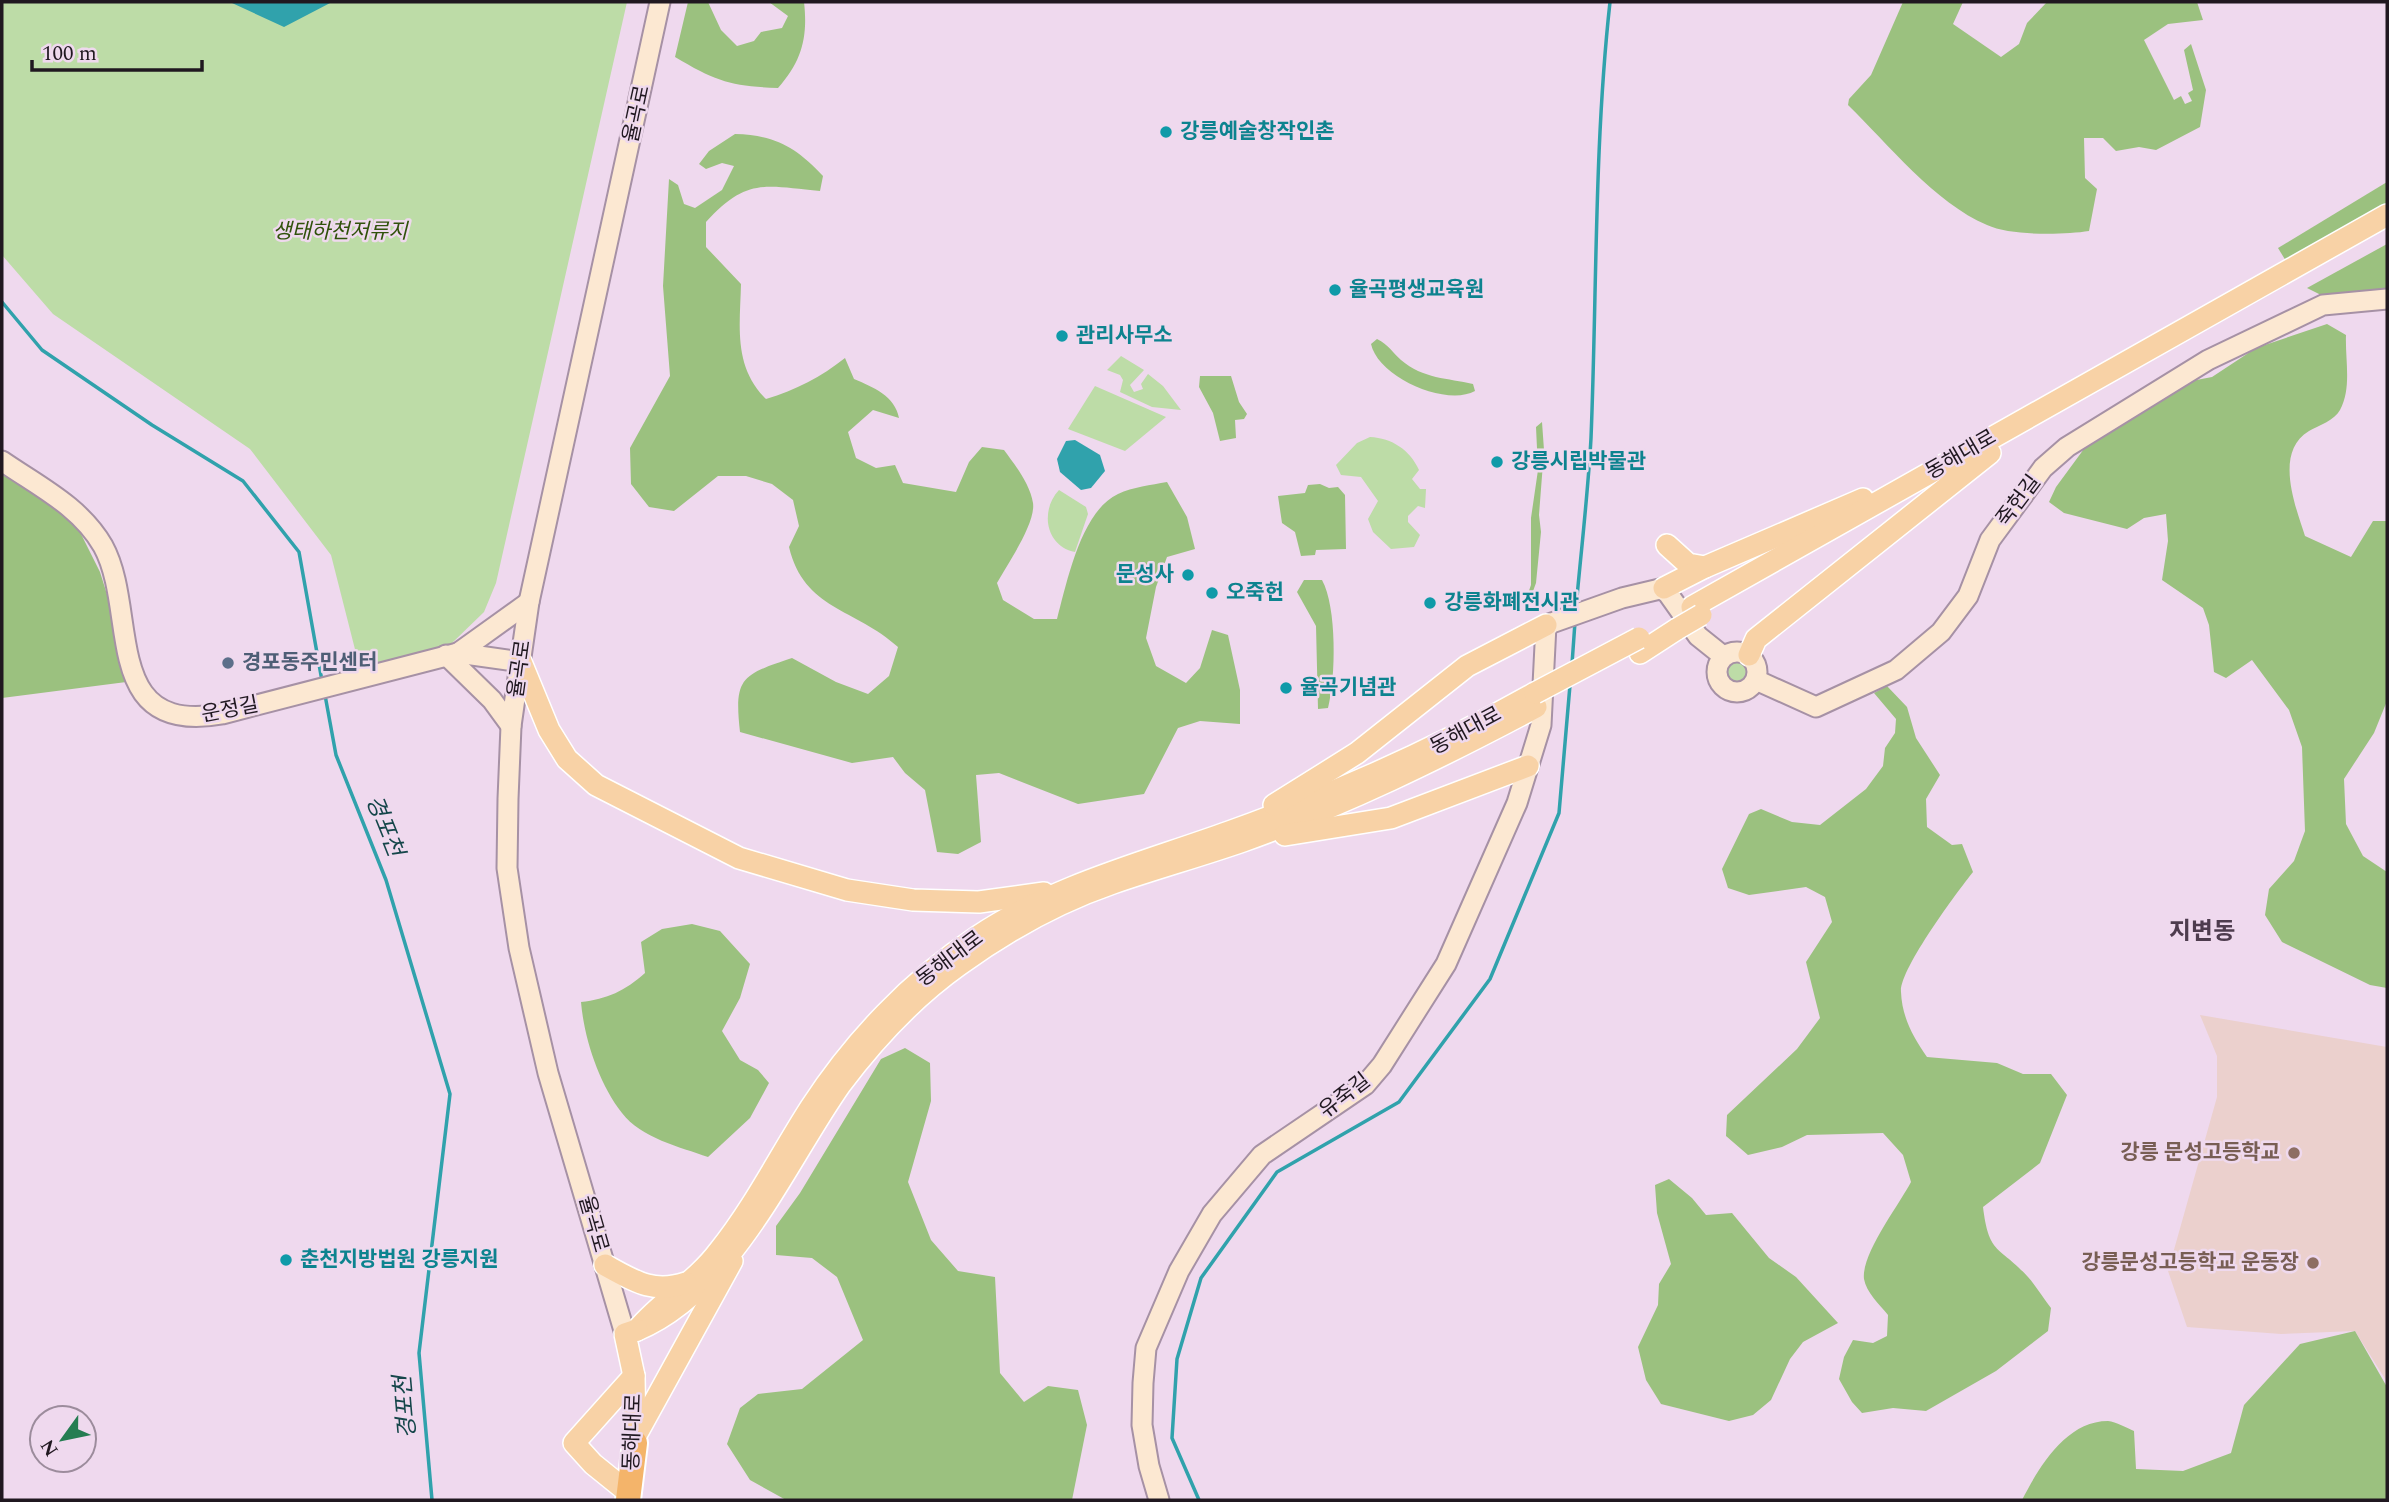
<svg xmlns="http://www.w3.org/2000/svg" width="2389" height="1502" font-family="Spectral,'Noto Sans KR',serif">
	<rect width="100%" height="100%" fill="#efd9ee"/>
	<polygon fill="#ebd0cd" points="2200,1015 2387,1047 2387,1382 2355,1331 2281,1334 2187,1327 2168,1271 2217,1097 2217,1056"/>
	<g fill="#bddca7">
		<polygon points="2,2 627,2 496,583 484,612 450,645 360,669 331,555 250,449 53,314 2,255"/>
		<polygon points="1121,356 1144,370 1130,385 1134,392 1143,389 1141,384 1148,374 1163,386 1181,410 1152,407 1120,392 1123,380 1120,375 1107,370"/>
		<polygon points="1095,386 1166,417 1125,451 1068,429"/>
		<path d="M1370 437C1392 438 1410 450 1419 470L1412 479 1420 489H1426L1425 508 1418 506 1408 516V522L1420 535 1414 547 1391 549 1373 532 1368 519 1378 501 1361 477 1341 475 1336 465 1357 443Z"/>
		<path d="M1059 490 1086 507 1088 514 1075 552C1045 546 1040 510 1059 490Z"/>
		<circle cx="1737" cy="672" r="10"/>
	</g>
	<g fill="#9bc17f">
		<path d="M688 2H708L721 30 737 46 754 41 761 32 782 28 788 16 769 2H804C808 37 802 61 778 88 731 86 717 82 675 57Z"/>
		<path d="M1903 2H1963L1953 24 2001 57 2019 44 2027 23 2047 2H2197L2203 20 2168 24 2144 40 2174 100 2181 96 2185 104 2192 101 2188 93 2193 90 2184 50 2191 44 2206 90 2200 127 2156 150 2139 147 2116 151 2103 138H2084L2085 178 2097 189 2089 231C2063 235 2011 236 1987 225 1935 203 1888 144 1848 105L1849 99 1871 75Z"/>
		<path d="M735 134C775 135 796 147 823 176L820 191C765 186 747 177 706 222V247L741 284C740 326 733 366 766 399 796 390 821 377 845 358L854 379C873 387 895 396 899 418L873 410 848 432 856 458 876 468 895 465 903 483 956 492 969 462 982 447 1004 450C1015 465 1030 484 1033 503 1036 523 1007 565 997 583L1003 600 1034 619H1057C1067 582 1081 511 1118 494 1133 487 1151 485 1167 482L1187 517 1195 549 1167 557 1156 587 1146 638 1156 666 1186 683 1200 668 1212 630 1228 635 1240 690V724L1200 721 1178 728 1144 794 1078 804 999 773 976 775 981 842 958 854 937 852 925 790 905 773 893 757 852 763 740 732C734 678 741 675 792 658L836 682 868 694 889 676 898 647C855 608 804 610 789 547L799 526 793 500 772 484 746 476H718L674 511 649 507 631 484 630 448 670 376 663 286 669 179 678 185 684 204 695 208 722 190 734 166 722 163 706 169 699 164 709 151Z"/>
		<polygon points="2387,182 2387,209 2289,266 2278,248"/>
		<polygon points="2387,244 2387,289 2325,297 2307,288"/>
		<path d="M2327 324 2346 335C2345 360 2352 388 2340 410 2335 420 2318 426 2309 431 2274 452 2295 505 2305 536L2351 557 2373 521H2387V701L2374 733 2344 779 2346 824 2363 856 2387 872V988L2370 985 2282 942 2265 915 2269 889 2294 861 2305 831 2302 747 2289 710 2252 660 2226 678 2214 672 2209 625 2203 608 2162 580 2168 541 2166 514 2144 518 2127 529 2064 513 2049 502 2056 487 2092 438 2181 383 2212 377 2256 348Z"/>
		<path d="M1377 339C1389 345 1392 352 1401 360 1423 379 1448 378 1473 384L1475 391C1446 407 1378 377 1371 344Z"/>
		<polygon points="1200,376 1231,376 1239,402 1247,414 1244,419 1235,420 1236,438 1220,441 1213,413 1199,387"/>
		<polygon points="1542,422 1544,450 1539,515 1541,532 1536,583 1529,602 1525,602 1531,585 1531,518 1538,470 1536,427"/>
		<polygon points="2,466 66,504 100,572 134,681 2,698"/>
		<polygon points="1320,484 1329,488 1338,487 1345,495 1346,549 1316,550 1315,555 1301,556 1295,532 1282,523 1278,496 1305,493 1308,485"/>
		<path d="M1304 580H1322C1337 607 1336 678 1328 708L1318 709 1316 626 1297 592Z"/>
		<path d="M1887 686 1907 707 1916 738 1940 775 1926 799 1927 827 1952 845 1962 844 1973 872C1957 892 1899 970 1901 992 1902 1017 1913 1037 1927 1057L1997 1063 2023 1074H2051L2067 1095 2040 1163 1983 1207C1989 1256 1999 1245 2028 1277 2036 1286 2043 1298 2051 1308L2048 1331 1996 1371 1926 1411 1893 1408 1862 1413 1852 1402 1839 1379 1844 1357 1853 1340 1873 1343 1887 1336 1888 1315C1880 1305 1866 1292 1864 1279 1861 1254 1899 1205 1911 1182L1903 1155 1883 1133 1807 1135 1782 1147 1748 1155 1726 1136 1727 1115 1797 1049 1820 1018 1806 962 1832 922 1825 897 1806 887 1749 895 1728 888 1722 869 1749 814 1761 809 1792 822 1820 825 1866 789 1883 766 1885 748 1895 733 1896 719 1874 693Z"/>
		<path d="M692 924 720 931 750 964 740 998 722 1031 740 1060 758 1070 769 1083 750 1118 708 1157C680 1147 641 1138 622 1113 599 1084 584 1038 581 1002 607 999 625 991 645 973L641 942 662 929Z"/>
		<polygon points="905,1048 930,1063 931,1101 908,1182 931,1240 958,1271 995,1277 1000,1373 1024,1402 1048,1386 1078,1390 1087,1425 1072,1500 786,1500 750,1480 727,1444 740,1408 758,1394 802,1389 863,1340 837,1277 812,1258 776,1255 776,1226 800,1193 881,1059"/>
		<polygon points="1669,1179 1692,1198 1706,1215 1732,1213 1769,1258 1796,1277 1838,1323 1803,1342 1790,1359 1771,1400 1753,1415 1729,1421 1661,1404 1646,1380 1638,1347 1658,1305 1659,1284 1671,1264 1657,1213 1655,1185"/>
		<path d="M2355 1331 2387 1387V1500H2022C2039 1467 2066 1421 2108 1421 2116 1422 2127 1428 2134 1431L2136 1469 2183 1471 2231 1453 2244 1405 2300 1344Z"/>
	</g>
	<g fill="#30a2ac">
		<polygon points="125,2 332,2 284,27 232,3"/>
		<polygon points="1075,440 1100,455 1105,471 1091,488 1081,490 1060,472 1057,459 1066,441"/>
	</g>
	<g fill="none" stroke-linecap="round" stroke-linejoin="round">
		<g stroke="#30a2ac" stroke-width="3.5">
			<polyline points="2,302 42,350 152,425 243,481 299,552 322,681"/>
			<path d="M1576 608C1581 551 1588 494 1591 438 1597 292 1594 147 1610 2"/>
			<polyline points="1572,664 1575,622"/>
			<polyline points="325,695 336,755 386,880 450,1094 419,1353 432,1500"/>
			<polyline points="1199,1500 1172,1438 1177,1359 1201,1278 1277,1172 1399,1102 1490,979 1559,813 1570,685"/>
		</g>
		<defs>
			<g id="secondary">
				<path d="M2 461C38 486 80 506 103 546 139 611 99 736 222 714L458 653 521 662"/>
				<circle cx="1737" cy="672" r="20"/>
				<polyline points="458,653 529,602"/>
				<polyline points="446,655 492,700 511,726"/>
				<polyline points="1756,680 1816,707 1896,670 1941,632 1968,596 1990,540 2043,468 2067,447 2208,360 2323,305 2387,299"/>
				<polyline points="625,1334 548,1073 519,948 507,868 508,799 511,726 529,602 660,2"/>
				<polyline points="1159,1500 1149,1466 1142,1425 1143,1383 1146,1348 1179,1271 1212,1214 1262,1155 1365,1085 1382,1065 1446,964 1517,803 1541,725 1546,625 1622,598 1664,588 1698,636 1723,656"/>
			</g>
			<g id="primary">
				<polyline points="1667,545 1688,564 1705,567"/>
				<polyline points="1664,588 1705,567 1863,499"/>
				<polyline points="1692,607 2387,215"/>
				<polyline points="1640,653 1677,629"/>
				<polyline points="1749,655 1756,639 1990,453"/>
				<polyline points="521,662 549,730 567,759 596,785 739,858 847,890 913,900 979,902 1044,893"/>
				<path d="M1535 693C1436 749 1335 794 1229 832 1143 863 1055 885 977 937 911 981 854 1041 811 1107 780 1155 755 1206 719 1251 696 1282 662 1300 637 1330 732 1290 784 1165 840 1085 873 1041 914 997 959 965 1007 930 1058 902 1113 883 1156 868 1200 856 1243 841 1344 805 1440 758 1536 707"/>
				<polyline points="1274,805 1357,753 1467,666 1546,625"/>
				<polyline points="1285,835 1391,818 1528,766"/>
				<path d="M605 1265C634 1281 653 1294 686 1283"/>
				<polyline points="635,1434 634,1376 625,1334 637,1330"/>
				<polyline points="635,1437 732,1261"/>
				<polyline points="629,1493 593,1464 574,1443 634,1376"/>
			</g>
			<polyline id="highway" points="628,1500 635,1443"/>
		</defs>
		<use href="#secondary" stroke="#a691a5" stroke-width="23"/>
		<use href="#primary" stroke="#fff" stroke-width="24"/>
		<use href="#highway" stroke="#fff" stroke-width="28"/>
		<use href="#secondary" stroke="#fce8d2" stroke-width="19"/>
		<use href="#primary" stroke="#f8d2a6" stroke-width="21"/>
		<use href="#highway" stroke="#f4b46a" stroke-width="24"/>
		<defs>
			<g id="primary-bridge">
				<polyline points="1677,629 1701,615"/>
				<polyline points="1535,693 1639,638"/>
			</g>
		</defs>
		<use href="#primary-bridge" stroke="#fff" stroke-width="24" stroke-linecap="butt"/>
		<use href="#primary-bridge" stroke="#f8d2a6" stroke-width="21"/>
	</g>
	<g fill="#0f9aa8" stroke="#efd9ee" stroke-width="2.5">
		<circle cx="1166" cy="132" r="7"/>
		<circle cx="1335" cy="290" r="7"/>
		<circle cx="1062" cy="336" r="7"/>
		<circle cx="1497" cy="462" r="7"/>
		<circle cx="1188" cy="575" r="7"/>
		<circle cx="1212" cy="593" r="7"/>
		<circle cx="1430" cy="603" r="7"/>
		<circle cx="1286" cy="688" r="7"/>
		<circle cx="286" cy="1260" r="7"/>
	</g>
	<circle fill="#5c6f8a" stroke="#efd9ee" stroke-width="2.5" cx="228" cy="663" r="7"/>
	<g fill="#8d6e63" stroke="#efd9ee" stroke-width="2.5">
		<circle cx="2294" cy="1153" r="7"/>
		<circle cx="2313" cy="1263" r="7"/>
	</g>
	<g text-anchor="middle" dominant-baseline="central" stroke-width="5" stroke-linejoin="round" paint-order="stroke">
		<g font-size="21" fill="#201820" stroke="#efd9ee">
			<text transform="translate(637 114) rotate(-78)">율곡로</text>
			<text transform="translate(1961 455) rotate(-30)">동해대로</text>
			<text transform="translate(2019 501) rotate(-53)">죽헌길</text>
			<text transform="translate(520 669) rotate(-82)">율곡로</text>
			<text transform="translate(230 710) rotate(-11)">운정길</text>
			<text transform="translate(1466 731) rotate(-28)">동해대로</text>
			<text transform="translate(950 959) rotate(-37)">동해대로</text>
			<text transform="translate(1345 1096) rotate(-38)">유죽길</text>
			<text transform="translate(593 1224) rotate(74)">율곡로</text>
			<text transform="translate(633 1432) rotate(-88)">동해대로</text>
		</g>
		<g font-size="21" font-weight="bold" fill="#0d838f" stroke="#efd9ee" text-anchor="start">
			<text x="1180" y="132">강릉예술창작인촌</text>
			<text x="1349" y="290">율곡평생교육원</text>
			<text x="1076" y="336">관리사무소</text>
			<text x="1511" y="462">강릉시립박물관</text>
			<text x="1174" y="575" text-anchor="end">문성사</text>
			<text x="1226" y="593">오죽헌</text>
			<text x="1444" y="603">강릉화폐전시관</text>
			<text x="1300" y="688">율곡기념관</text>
			<text x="300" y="1260">춘천지방법원 강릉지원</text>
		</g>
		<g font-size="21" font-style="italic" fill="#30520b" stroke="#efd9ee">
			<text x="340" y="232">생태하천저류지</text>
		</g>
		<g font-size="21" font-weight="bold" fill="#4e5e75" stroke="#efd9ee" text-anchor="start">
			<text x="242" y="663">경포동주민센터</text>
		</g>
		<g font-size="21" font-weight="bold" fill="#785e54" stroke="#efd9ee" text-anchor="end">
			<text x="2280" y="1153">강릉 문성고등학교</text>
			<text x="2299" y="1263">강릉문성고등학교 운동장</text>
		</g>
		<g font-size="23" font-style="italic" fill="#15464a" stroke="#efd9ee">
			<text transform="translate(384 826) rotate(68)">경포천</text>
			<text transform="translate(406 1407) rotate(-95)">경포천</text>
		</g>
		<g font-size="24" font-weight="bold" fill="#4e3c4e" stroke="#efd9ee">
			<text x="2202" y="932">지변동</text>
		</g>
	</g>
	<rect width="2389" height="1502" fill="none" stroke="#201820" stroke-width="7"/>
	<g transform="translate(63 1439) rotate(237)"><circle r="33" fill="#efd9ee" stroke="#9c8c9c" stroke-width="2"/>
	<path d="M0-5L12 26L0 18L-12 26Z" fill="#257d52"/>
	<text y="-10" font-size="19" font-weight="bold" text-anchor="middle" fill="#201820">N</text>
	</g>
	<path d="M32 60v10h170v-10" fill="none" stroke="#201820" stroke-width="3.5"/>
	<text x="42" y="60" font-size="21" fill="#201820" stroke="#efd9ee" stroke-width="5" paint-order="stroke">100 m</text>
</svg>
